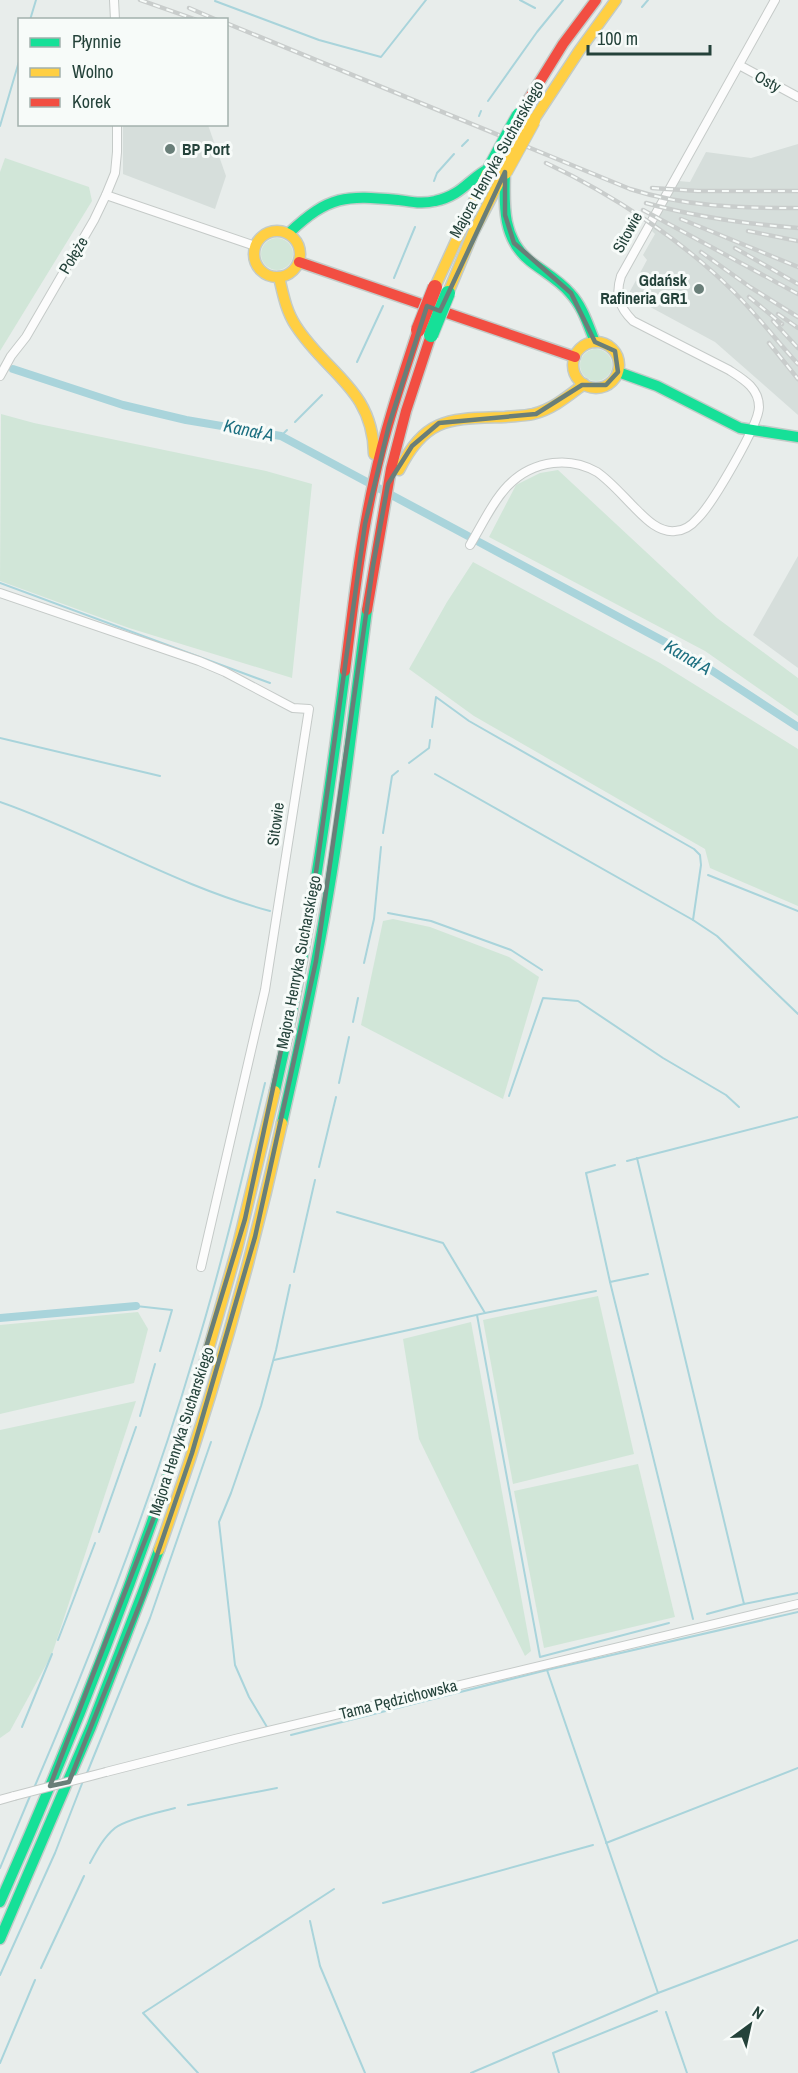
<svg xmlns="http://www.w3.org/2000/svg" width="798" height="2073" font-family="'Archivo Narrow',sans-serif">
	<rect width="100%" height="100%" fill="#e8edeb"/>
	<g fill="#d6dedb">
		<polygon points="123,125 208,125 226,176 215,209 123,174"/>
		<polygon points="798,144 798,415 715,342 628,295 647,260 643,255 655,234 652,231 678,181 690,182 706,152 751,158"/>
		<polygon points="798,556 798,668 753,635"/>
	</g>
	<g fill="#d1e6d8">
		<polygon points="5,158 89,187 92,201 0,351 0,172"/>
		<circle cx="277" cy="254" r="16"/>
		<circle cx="596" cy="365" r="16"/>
		<polygon points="1,414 34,423 266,471 312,484 292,678 129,628 0,581"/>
		<polygon points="558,470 717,618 798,678 798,716 705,651 489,537 516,485 540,473"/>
		<polygon points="473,562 660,663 798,749 798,906 710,868 705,849 474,716 409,669 447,602"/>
		<polygon points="393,919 430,927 509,957 539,977 503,1099 361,1025 383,921"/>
		<polygon points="598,1296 634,1454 513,1484 483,1320"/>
		<polygon points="138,1312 148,1329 134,1383 0,1414 0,1325"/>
		<polygon points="471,1322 531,1651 525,1656 419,1439 403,1339"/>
		<polygon points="136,1401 52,1654 10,1731 0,1738 0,1430"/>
		<polygon points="638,1464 675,1617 544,1648 514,1491"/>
	</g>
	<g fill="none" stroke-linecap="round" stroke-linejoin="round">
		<g stroke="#a9d4db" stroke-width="2">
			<polyline points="520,0 535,8"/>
			<polyline points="215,1 319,40 381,57 426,0"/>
			<polyline points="642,7 648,0"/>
			<polyline points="30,20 36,0"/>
			<polyline points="488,101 537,32 563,0"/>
			<polyline points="479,116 481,111"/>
			<polyline points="0,126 20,58"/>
			<polyline points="462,146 468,140"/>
			<polyline points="434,181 437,173 454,154"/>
			<polyline points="394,278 415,227"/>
			<polyline points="357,362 383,306"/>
			<polyline points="295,422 322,395"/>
			<polyline points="281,436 287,430"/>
			<polyline points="0,583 270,683"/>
			<polyline points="432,727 436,697 469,721 694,849 700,855 701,865 693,920"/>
			<polyline points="0,738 160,776"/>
			<polyline points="409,763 429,748 430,740"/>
			<polyline points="435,774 693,920 717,936 798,1014"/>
			<path d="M0 802C92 834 176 886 270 911"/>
			<polyline points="383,833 392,776 398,771"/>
			<polyline points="708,875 798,911"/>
			<polyline points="388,913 431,921 511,950 542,970"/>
			<polyline points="364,963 374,919 381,847"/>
			<polyline points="353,1022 358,998"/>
			<polyline points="339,1083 349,1037"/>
			<polyline points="509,1096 543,998 578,1001 663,1058 726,1095 739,1107"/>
			<polyline points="637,1158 744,1604 798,1593"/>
			<polyline points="627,1161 798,1117"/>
			<polyline points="615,1165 586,1173 610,1282 648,1274"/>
			<polyline points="319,1167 336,1097"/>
			<polyline points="294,1272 315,1180"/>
			<polyline points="610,1282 693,1619"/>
			<polyline points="136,1306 172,1310 160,1351"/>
			<polyline points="485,1313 596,1291"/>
			<polyline points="477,1315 540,1657 669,1623"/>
			<polyline points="274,1360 485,1313 443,1243 337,1212"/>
			<polyline points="140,1416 155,1364"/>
			<polyline points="99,1532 136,1427"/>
			<polyline points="707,1614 744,1604"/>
			<polyline points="58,1640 95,1543"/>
			<polyline points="547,1670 798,1612"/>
			<polyline points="22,1727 52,1654"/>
			<polyline points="267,1727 249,1697 235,1665 219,1522 231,1493 261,1406 276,1350 290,1285"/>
			<polyline points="291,1735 547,1670 658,1993 471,2073"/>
			<polyline points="87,1773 150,1618 211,1442"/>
			<path d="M34 1788C94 1648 150 1505 193 1359 221 1268 243 1175 265 1083"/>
			<polyline points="188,1805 277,1788"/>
			<polyline points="606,1843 798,1768"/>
			<path d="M90 1863C97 1850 104 1837 115 1828 126 1819 160 1812 175 1808"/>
			<polyline points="0,1868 30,1796"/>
			<polyline points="383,1903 593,1845"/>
			<polyline points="310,1921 320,1966 365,2073"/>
			<polyline points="41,1968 84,1876"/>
			<polyline points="0,1975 55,1853 83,1781"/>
			<polyline points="658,1993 798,1940"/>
			<polyline points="666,2012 687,2073"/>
			<polyline points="0,2063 35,1980"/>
			<polyline points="198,2073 143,2013 334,1889"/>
			<polyline points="559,2073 553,2053 657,2011"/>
		</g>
		<g stroke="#a9d4db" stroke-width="8">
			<polyline points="13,369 123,405 186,420 281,436 468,536"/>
			<polyline points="479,542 682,651 798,727"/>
			<polyline points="0,1318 136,1306"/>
		</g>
		<defs>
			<g id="street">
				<polyline points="114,0 115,20"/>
				<polyline points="739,65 798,97"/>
				<polyline points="106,195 255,246"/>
				<polyline points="0,376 11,356 26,337 94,220 106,195 115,173 117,152 117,124"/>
				<path d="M470 545C492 508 506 469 553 463 569 461 583 464 597 472 610 481 622 495 633 506 644 517 658 533 675 531 684 531 692 525 698 518 712 504 759 425 759 407 759 388 743 379 729 370L633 321C619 307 615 295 621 276L775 0"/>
				<polyline points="0,593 199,661 225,672 293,708 309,709 265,990 201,1267"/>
				<polyline points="106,1772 235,1739 798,1604"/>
				<polyline points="0,1800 14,1796"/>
			</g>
			<g id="fast">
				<path d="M505 172C504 204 502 239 530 261 544 272 559 280 570 293 583 307 588 325 595 342"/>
				<path d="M289 233C329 195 346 195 398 200 411 202 423 204 435 201 463 195 469 178 490 168"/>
				<polyline points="618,372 657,386 740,428 798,437"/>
				<path d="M275 1091C307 953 327 812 345 671"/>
				<path d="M282 1123C304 1027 324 930 338 832 349 758 357 684 367 610"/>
				<path d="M0 1902C79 1724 149 1544 206 1358"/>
				<polyline points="0,1939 91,1727 159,1550"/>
			</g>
			<g id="slow">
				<polyline points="533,121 579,51 616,0"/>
				<circle cx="277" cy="254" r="23"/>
				<path d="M279 277C283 294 286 311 296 326 327 374 373 389 374 454"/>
				<polyline points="435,287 487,173"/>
				<polyline points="448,293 473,233 503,175"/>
				<circle cx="596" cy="365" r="23"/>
				<path d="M399 470C426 416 450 419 505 417 514 416 524 416 533 414 553 409 568 396 584 384"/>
				<polyline points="206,1358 237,1249 275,1091"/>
				<path d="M159 1550C209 1410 250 1268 282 1123"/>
			</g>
			<g id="jam">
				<polyline points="519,115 563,44 596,0"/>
				<polyline points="299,262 575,357"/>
				<polyline points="367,610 391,469 406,411 431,335"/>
				<path d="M345 671C353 607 360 543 374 480 385 429 402 379 418 330"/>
			</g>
		</defs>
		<use href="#street" stroke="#c5cac8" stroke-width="10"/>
		<use href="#fast" stroke="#c3cbc8" stroke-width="13"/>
		<use href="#slow" stroke="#c3cbc8" stroke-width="13"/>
		<use href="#jam" stroke="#c3cbc8" stroke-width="13"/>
		<use href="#street" stroke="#fcfcfc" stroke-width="8"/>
		<use href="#fast" stroke="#16e098" stroke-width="10"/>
		<use href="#slow" stroke="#ffcf43" stroke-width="10"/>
		<use href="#jam" stroke="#f24e42" stroke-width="10"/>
		<defs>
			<g id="rail">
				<polyline points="140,0 197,20"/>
				<polyline points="189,8 217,20"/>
				<path d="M226 23 630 189C686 207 740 208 798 208"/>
				<path d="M546 163C612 194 682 240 734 292 757 315 776 340 798 364"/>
				<polyline points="652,188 698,191 798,191"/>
				<path d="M646 203C696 217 746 224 798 228"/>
				<polyline points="643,210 798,294"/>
				<polyline points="681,219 798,267"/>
				<polyline points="748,231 798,241"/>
				<polyline points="735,248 798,284"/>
				<polyline points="701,252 750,287 798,317"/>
				<polyline points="749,297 782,324"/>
				<polyline points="778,314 798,328"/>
				<polyline points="773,321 798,348"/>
				<polyline points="769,343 798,379"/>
			</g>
		</defs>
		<use href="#rail" stroke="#c9cdcc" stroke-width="4.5"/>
		<use href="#rail" stroke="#f7fbf9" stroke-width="2" stroke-dasharray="7" stroke-linecap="butt"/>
		<defs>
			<polyline id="street-bridge" points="14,1796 106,1772"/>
			<g id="fast-bridge">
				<polyline points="490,168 519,115"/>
				<polyline points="431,335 448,293"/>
			</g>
			<polyline id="slow-bridge" points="505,172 533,121"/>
			<polyline id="jam-bridge" points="418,330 435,287"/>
		</defs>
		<use href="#street-bridge" stroke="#c5cac8" stroke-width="10" stroke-linecap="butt"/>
		<use href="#fast-bridge" stroke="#c3ccc9" stroke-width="16" stroke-linecap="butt"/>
		<use href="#slow-bridge" stroke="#c3ccc9" stroke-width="16" stroke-linecap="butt"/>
		<use href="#jam-bridge" stroke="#c3ccc9" stroke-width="16" stroke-linecap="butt"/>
		<use href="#street-bridge" stroke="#fcfcfc" stroke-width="8"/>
		<use href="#fast-bridge" stroke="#16e098" stroke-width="14"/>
		<use href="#slow-bridge" stroke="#ffcf43" stroke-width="14"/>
		<use href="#jam-bridge" stroke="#f24e42" stroke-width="14"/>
	</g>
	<path fill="none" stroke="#697e78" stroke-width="4.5" stroke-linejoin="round" d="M505 172V215L514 243 571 293 595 342 615 351 618 372 606 385H582L536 414 439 423 412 446 388 484 373 566 316 961 255 1237 192 1453 143 1596 69 1782 50 1786 156 1512 245 1219 310 915 365 524 389 425 427 306 440 311Z"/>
	<g fill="#697e78" stroke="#f7fbf9" stroke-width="2">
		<circle cx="170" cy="149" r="6"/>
		<circle cx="699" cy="289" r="6"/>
	</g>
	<g text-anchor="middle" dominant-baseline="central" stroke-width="6" stroke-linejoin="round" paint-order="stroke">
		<g font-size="16" fill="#24423a" stroke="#f7fbf9">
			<text transform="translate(768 81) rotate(29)">Osty</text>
			<text transform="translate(496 159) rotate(-61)">Majora Henryka Sucharskiego</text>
			<text transform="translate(627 232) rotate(-61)">Sitowie</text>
			<text transform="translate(73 255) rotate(-59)">Połęże</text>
			<text transform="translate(275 824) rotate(-82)">Sitowie</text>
			<text transform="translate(298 962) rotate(-79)">Majora Henryka Sucharskiego</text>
			<text transform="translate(181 1431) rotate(-72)">Majora Henryka Sucharskiego</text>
			<text transform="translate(398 1699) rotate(-14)">Tama Pędzichowska</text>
		</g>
		<g font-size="16" font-weight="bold" fill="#24423a" stroke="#f7fbf9" text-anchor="start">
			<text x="182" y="149">BP Port</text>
			<text x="687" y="280" text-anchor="end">Gdańsk<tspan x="687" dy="18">Rafineria GR1</tspan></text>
		</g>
		<g font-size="18" font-style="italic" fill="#1c6f80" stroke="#f7fbf9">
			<text transform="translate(249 430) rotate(12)">Kanał A</text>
			<text transform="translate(688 657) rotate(31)">Kanał A</text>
		</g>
	</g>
	<rect x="18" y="18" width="210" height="108" fill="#f7fbf9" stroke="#a3b1ad" stroke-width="1.5"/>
	<rect x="30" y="38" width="30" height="9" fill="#16e098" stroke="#a3b1ad" stroke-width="1.5"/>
	<text x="72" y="48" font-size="18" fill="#24423a">Płynnie</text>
	<rect x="30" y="68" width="30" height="9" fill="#ffcf43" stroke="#a3b1ad" stroke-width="1.5"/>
	<text x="72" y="78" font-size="18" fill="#24423a">Wolno</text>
	<rect x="30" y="98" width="30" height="9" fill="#f24e42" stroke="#a3b1ad" stroke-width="1.5"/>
	<text x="72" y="108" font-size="18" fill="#24423a">Korek</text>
	<g transform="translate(750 2025) rotate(33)" stroke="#f7fbf9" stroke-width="4.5" paint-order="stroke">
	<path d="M0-4.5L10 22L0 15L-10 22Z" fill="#24423a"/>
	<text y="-9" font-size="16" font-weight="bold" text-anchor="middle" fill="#24423a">N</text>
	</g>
	<path d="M588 45v9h122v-9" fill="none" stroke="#24423a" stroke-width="3"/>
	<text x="597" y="45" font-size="18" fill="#24423a" stroke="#f7fbf9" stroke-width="4.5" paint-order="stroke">100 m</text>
</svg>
